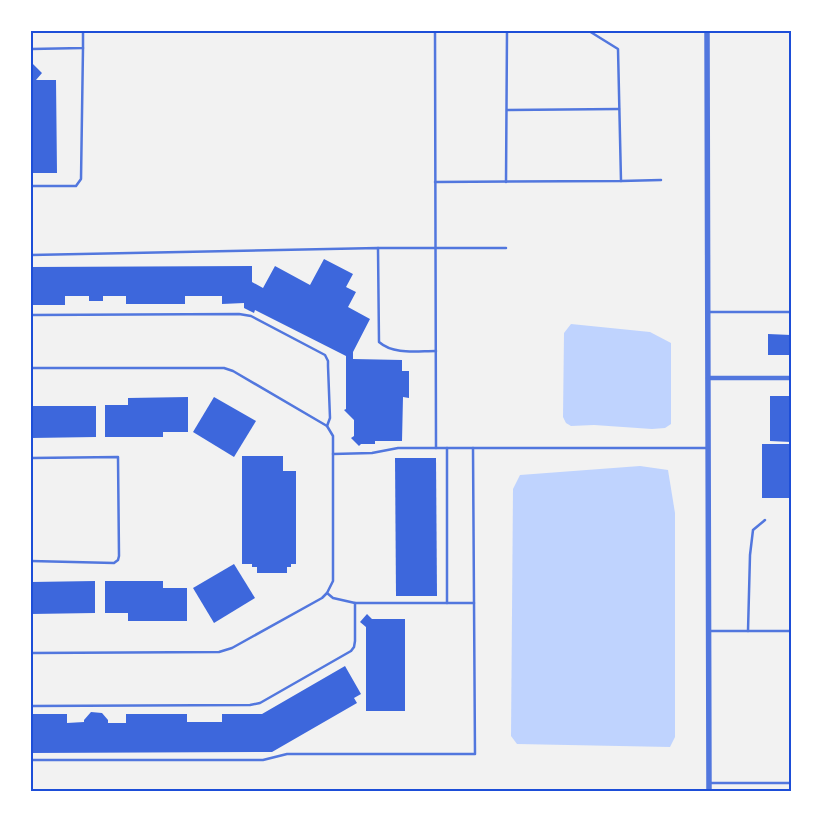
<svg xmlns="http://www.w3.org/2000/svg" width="822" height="822" font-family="Karla,sans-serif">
	<rect width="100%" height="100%" fill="#f2f2f2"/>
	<g fill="#bfd3fe">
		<polygon points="571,324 650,332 671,343 671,424 665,428 652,429 594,425 571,426 566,423 563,417 564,333"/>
		<polygon points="640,466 668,470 675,513 675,737 670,747 517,744 511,736 513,489 520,475"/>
	</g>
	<g fill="#3d67dc">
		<polygon points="31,62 42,73 36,80 56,80 57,173 31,173"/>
		<polygon points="324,259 353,274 346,287 356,292 348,307 370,319 353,352 353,359 402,360 402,371 409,371 409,398 403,397 402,441 375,441 375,444 361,444 359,446 351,438 354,436 354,420 344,410 346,409 346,356 255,310 254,313 244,308 244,303 222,304 222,296 185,296 185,304 126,304 126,296 103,296 103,301 89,301 89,296 65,296 65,305 31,305 31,267 252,266 252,282 263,288 275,266 310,285"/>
		<polygon points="768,334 791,335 791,355 768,355"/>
		<polygon points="770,396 791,396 791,442 770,441"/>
		<polygon points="188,397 188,432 163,432 163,437 105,437 105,405 128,405 128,398"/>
		<polygon points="214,397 256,421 234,457 193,432"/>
		<polygon points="31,406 96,406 96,437 31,438"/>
		<rect x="762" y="444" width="29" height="54"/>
		<polygon points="242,456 283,456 283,471 296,471 296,564 291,564 291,567 287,567 287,573 257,573 257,567 252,567 252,564 242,564"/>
		<polygon points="395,458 436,458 437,596 396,596"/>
		<polygon points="234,564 255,598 214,623 193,588"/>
		<polygon points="95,581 95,613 31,614 31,582"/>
		<polygon points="105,581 163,581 163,588 187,588 187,621 128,621 128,613 105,613"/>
		<polygon points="367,614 372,619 405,619 405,711 366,711 366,627 360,622"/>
		<polygon points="345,666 361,694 354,698 357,703 272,752 31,753 31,714 67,714 67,723 84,722 84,720 91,712 102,713 108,720 108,723 126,723 126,714 187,714 187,722 222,722 222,714 262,714"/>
	</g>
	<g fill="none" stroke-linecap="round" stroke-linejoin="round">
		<g stroke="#5277de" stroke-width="2.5">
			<polyline points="435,31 436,448"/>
			<polyline points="31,49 83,48 83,31"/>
			<polyline points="507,110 619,109"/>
			<polyline points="621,181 661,180"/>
			<polyline points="435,182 621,181 618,49 589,31"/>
			<polyline points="506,182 507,31"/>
			<polyline points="31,186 76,186 81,179 83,48"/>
			<polyline points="378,248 506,248"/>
			<path d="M31 255 378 248 379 342C394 355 416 351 436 351"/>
			<polyline points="708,312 791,312"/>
			<polyline points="31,315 239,314 251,316 325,355 328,361 328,366 330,418 327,426"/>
			<polyline points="31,368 224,368 233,371 327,426 333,436 333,581 327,593 322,598 232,648 219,652 31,653"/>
			<polyline points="447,448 447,603"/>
			<polyline points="333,454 372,453 398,448 708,448"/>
			<polyline points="31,458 118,457 119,556 118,560 114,563 31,561"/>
			<polyline points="327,593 333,598 355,603 474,603"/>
			<polyline points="710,631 791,631"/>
			<polyline points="748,631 750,555 753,530 765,520"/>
			<polyline points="31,706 250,705 260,703 351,651 354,647 355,641 355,603"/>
			<polyline points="31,760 263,760 287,754 475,754 473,448"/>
			<polyline points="710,783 791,783"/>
		</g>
		<polyline stroke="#5277de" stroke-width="4.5" points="708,378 791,378"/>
		<polyline stroke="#5277de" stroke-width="5.5" points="707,31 709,791"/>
	</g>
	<rect width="822" height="822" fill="none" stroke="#ffffff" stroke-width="65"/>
	<rect x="32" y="32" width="758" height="758" fill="none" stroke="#1d4ed8" stroke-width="2"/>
</svg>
